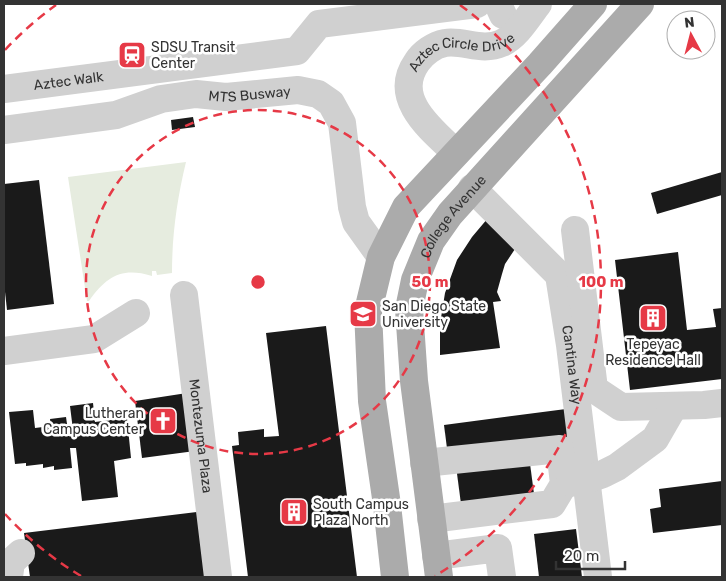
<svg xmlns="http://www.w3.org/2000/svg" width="726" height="581" font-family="Rubik,sans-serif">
	<rect width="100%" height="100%" fill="#fff"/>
	<path fill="#e6ecdf" d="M186 162C177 199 172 235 172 273L157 275 156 271H152V276C122 267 107 276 89 301H87L68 177Z"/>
	<g fill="#1a1a1a">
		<polygon points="181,40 183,50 161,53 159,43"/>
		<polygon points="193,117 195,127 172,130 171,120"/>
		<polygon points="722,172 722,195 657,214 651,193"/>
		<polygon points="39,180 54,304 7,310 4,283 4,184"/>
		<polygon points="488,218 517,246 505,264 502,274 497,292 501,301 493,302 500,348 440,355 440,324 445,293 457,260 472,237"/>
		<polygon points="678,252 687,330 716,327 713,309 722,308 722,379 630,390 615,260"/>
		<polygon points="326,326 357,577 248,577 232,446 239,445 238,432 264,429 264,437 279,436 266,333"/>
		<polygon points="187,393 195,451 142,458 135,401"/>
		<polygon points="93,403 95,422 127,418 131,458 114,461 118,497 82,501 76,448 70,448 72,468 54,470 54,466 43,468 43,464 26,466 26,463 15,464 9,412 33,410 35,428 51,426 50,419 66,417 68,431 73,430 70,406"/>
		<polygon points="566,409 570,440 448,456 444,425"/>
		<polygon points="529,456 534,494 461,504 456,466"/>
		<polygon points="722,481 722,525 653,533 650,509 661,507 659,489"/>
		<polygon points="205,511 212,577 30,577 24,533"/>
		<polygon points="576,529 582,577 539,577 534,534"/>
	</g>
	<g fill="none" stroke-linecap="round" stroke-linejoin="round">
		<g stroke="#d0d0d0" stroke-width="28">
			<polyline points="498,4 503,15"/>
			<path id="s1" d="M4 89 297 51 319 24 477 4"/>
			<path id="s2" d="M4 130 116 115 161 99 196 94 226 97 298 90 318 94 331 103 342 123 352 207 356 222 381 257"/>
			<path id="s3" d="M456 153C432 130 391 99 417 62 423 53 434 45 445 43 465 40 481 52 502 43 517 36 528 17 538 4"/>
			<path id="s4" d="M472 188 559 275 570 345 598 577"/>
			<polyline points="575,230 594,389 621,407 704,405 722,403"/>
			<path id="s5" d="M184 295 218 577"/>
			<polyline points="4,351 94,339 136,313"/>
			<polyline points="424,463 560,449 564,484 552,504 431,519"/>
			<polyline points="570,483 586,480 603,474 617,467 655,439 674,406"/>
			<polyline points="436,556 498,548 502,577"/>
			<polyline points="9,577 11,562 21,553"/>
		</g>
		<g stroke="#ababab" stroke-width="28">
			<polyline points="395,577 387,505 372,401 368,311 381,257 406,207 540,64 593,4"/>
			<path id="s6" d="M439 577 414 381 409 309 415 280 431 241 450 214 640 4"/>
		</g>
	</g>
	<g fill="none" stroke="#e63946" stroke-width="2.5" stroke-dasharray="9 6">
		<circle cx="258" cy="282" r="172"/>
		<path d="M81 576A343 343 0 0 1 5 514M5 50A343 343 0 0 1 56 5M460 5A343 343 0 0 1 435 576"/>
	</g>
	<defs>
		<symbol id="station-square" viewBox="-11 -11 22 22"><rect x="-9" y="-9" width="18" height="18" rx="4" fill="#e63946" stroke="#fff"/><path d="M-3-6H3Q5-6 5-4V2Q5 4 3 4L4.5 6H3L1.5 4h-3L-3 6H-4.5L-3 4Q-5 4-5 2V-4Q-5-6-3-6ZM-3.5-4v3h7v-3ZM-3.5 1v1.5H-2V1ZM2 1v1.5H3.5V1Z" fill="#fff"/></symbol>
		<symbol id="university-square" viewBox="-11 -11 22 22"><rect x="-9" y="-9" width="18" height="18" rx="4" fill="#e63946" stroke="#fff"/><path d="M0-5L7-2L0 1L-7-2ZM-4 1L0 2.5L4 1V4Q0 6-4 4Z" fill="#fff"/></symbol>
		<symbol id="building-square" viewBox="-11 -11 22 22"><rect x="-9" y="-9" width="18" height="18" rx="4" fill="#e63946" stroke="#fff"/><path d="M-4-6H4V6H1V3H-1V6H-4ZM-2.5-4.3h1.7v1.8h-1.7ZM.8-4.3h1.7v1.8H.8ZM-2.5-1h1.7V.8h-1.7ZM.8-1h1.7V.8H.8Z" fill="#fff"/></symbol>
		<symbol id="church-square" viewBox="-11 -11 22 22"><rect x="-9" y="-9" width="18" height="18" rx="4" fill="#e63946" stroke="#fff"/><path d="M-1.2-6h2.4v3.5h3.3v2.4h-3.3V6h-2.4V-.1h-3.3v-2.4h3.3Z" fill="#fff"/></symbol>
	</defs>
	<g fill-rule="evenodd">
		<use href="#station-square" x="116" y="39" width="32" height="32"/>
		<use href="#university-square" x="347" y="298" width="32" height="32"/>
		<use href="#building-square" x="637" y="302" width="32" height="32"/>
		<use href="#church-square" x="147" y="405" width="32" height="32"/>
		<use href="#building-square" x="278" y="496" width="32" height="32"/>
	</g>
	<g text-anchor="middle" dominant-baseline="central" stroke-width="5" stroke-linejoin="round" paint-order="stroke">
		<g font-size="14" fill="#333" stroke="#fff" text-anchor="start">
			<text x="151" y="47">SDSU Transit<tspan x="151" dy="16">Center</tspan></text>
			<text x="382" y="306">San Diego State<tspan x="382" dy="16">University</tspan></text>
			<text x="653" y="344" text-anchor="middle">Tepeyac<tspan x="653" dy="16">Residence Hall</tspan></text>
			<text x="144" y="413" text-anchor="end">Lutheran<tspan x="144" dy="16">Campus Center</tspan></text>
			<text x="313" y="504">South Campus<tspan x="313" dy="16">Plaza North</tspan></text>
		</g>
		<g font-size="14" fill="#333" stroke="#fff">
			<text stroke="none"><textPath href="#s3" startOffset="158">Aztec Circle Drive</textPath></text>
			<text stroke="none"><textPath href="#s1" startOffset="65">Aztec Walk</textPath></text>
			<text stroke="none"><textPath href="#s2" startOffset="250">MTS Busway</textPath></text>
			<text stroke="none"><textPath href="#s6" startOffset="374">College Avenue</textPath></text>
			<text stroke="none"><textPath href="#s4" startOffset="214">Cantina Way</textPath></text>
			<text stroke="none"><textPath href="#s5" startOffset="142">Montezuma Plaza</textPath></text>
		</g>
	</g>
	<circle cx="258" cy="282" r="8" fill="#e63946" stroke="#fff" stroke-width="2.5"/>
	<g font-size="15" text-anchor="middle" font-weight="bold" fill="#e63946" stroke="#fff" stroke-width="5" stroke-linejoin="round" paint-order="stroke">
		<text x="430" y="287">50 m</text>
		<text x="601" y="287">100 m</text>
	</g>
	<rect width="726" height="581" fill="none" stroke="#333333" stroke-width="10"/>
	<g transform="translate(691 35) rotate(353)"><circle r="24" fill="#ffffff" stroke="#adadad"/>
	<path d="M0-4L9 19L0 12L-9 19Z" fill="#e63946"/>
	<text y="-8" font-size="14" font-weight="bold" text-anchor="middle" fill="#333333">N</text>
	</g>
	<path d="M556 561v8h69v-8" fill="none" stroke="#333333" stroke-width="2.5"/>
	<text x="564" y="561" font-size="15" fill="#333333" stroke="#ffffff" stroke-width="4" paint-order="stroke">20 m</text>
</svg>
